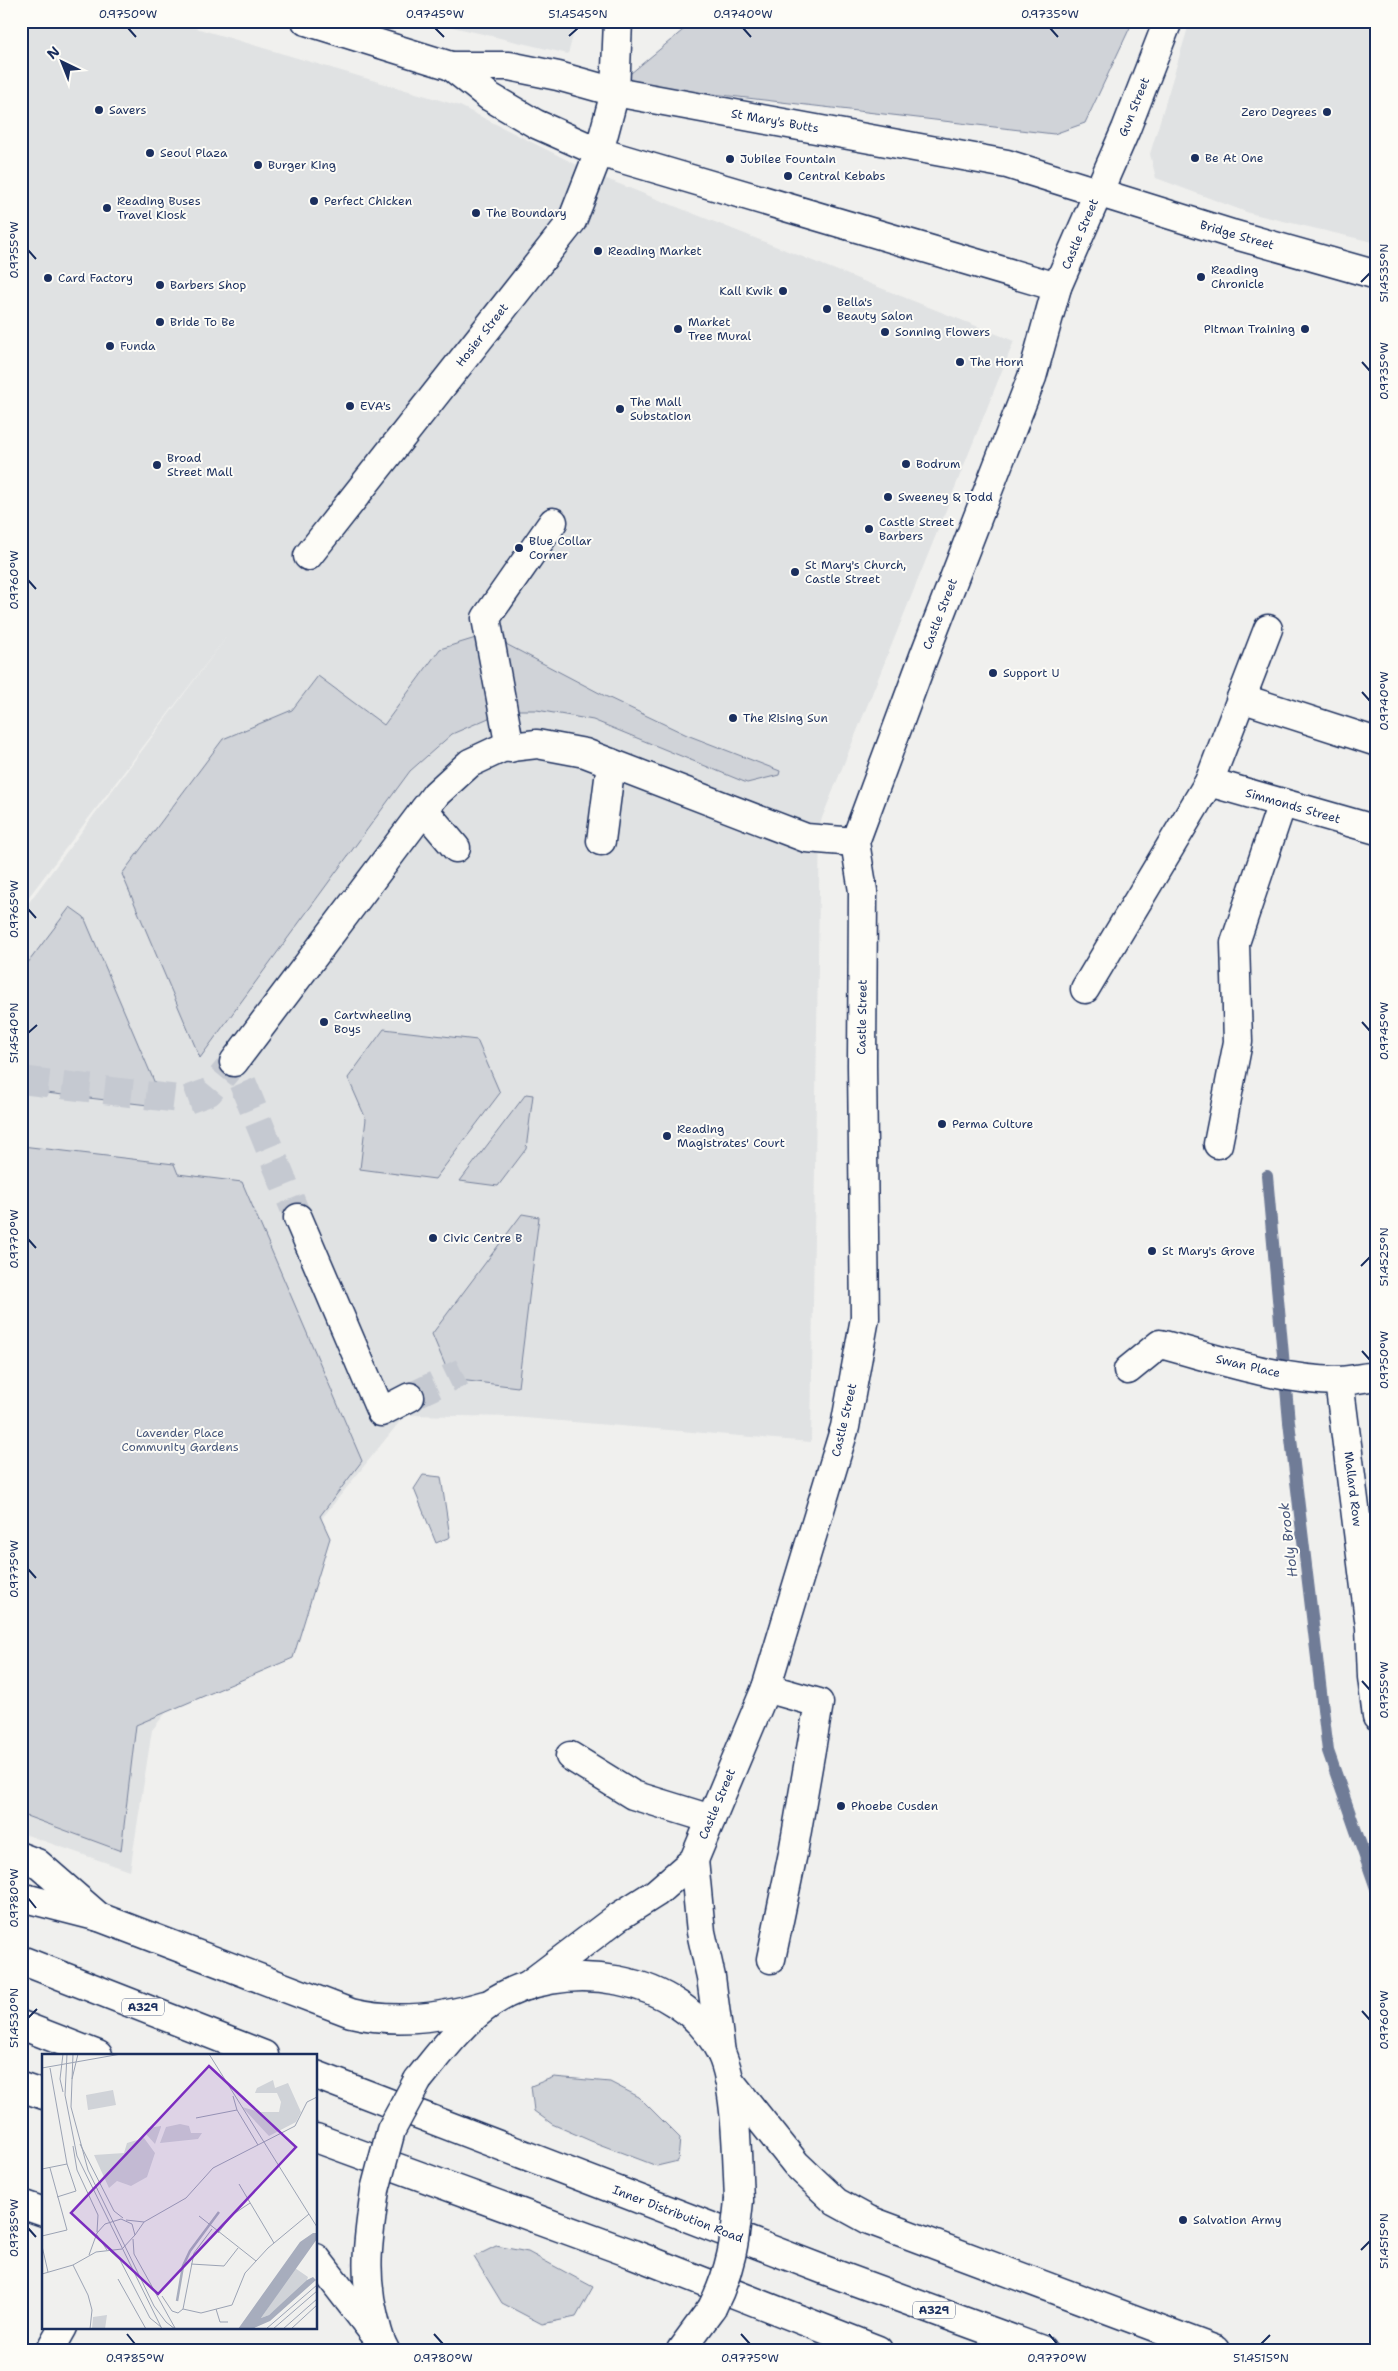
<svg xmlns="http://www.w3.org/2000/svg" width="1398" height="2371" font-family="'Shantell Sans',sans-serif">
	<rect width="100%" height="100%" fill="#f0f0ee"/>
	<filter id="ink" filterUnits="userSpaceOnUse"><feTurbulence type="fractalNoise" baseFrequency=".02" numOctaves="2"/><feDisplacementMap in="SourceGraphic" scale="10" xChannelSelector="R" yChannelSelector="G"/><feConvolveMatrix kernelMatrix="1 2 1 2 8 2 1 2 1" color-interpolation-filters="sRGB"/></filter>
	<g filter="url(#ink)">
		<g fill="#e0e2e3">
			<polygon points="21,21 172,21 460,106 599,176 1014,341 820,823 811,1442 513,1417 405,1415 152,1730 130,1871 21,1833 21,913 228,635 21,907"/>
			<polygon points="427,21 577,21 568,54"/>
			<polygon points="1190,21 1377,21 1377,243 1249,213 1156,178 1150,154"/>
		</g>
		<g fill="#d0d3d8" stroke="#76819b">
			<polygon points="694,21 1133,21 1085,123 1054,134 619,83"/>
			<polygon points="479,637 491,717 452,734 410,771 200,1058 122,874 223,739 292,710 318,676 384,725 440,649"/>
			<polygon points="504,643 605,696 687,735 780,771 779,775 747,783 593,720 537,710 514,710"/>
			<polygon points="70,907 84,917 165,1107 21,1090 21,972"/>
			<polygon points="384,1029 477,1040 500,1093 435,1179 360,1169 366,1119 348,1078"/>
			<polygon points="526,1094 533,1095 526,1149 498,1186 460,1181"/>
			<polygon points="22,1146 174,1164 178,1174 242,1182 362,1461 320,1516 330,1538 293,1658 136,1725 121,1851 21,1814"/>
			<polygon points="522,1214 539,1217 518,1387 451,1379 432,1334"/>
			<polygon points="423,1475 441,1477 450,1537 436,1543 414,1489"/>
			<polygon points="554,2077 610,2082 639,2097 680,2138 678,2161 657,2166 591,2141 552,2124 534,2111 531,2086"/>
			<polygon points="496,2246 528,2252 593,2287 576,2317 542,2324 502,2303 474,2257"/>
		</g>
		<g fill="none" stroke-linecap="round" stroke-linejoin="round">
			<polyline stroke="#6f7b97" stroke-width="12" points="1267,1176 1289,1422 1328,1751 1377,1891"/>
			<g stroke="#c5c9d1" stroke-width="28" stroke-dasharray="28 14" stroke-linecap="butt">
				<polyline points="21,1080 187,1100 209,1092 234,1062 298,1218"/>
				<polyline points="410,1397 462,1372"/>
			</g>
			<defs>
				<g id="minor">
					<polyline points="306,21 451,66 509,66 558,76 615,92 1007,164 1232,234 1377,275"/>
					<polyline points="451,66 490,97 536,124 599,152 1057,287"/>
					<polyline points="308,556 572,221 599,152 615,92 618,21"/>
					<polyline points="1241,698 1377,742"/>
					<polyline points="510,748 486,618 553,522"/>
					<polyline points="1209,782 1377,830"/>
					<polyline points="424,810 456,848"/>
					<polyline points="601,841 611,763"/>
					<polyline points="1085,989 1209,782 1268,629"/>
					<polyline points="234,1062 436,794 470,763 502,748 537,744 585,753 806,838 855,842"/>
					<polyline points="1218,1144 1238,1042 1235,943 1282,803"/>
					<polyline points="298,1218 381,1412 410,1397"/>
					<path d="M1128 1370 1160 1344C1218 1359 1278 1380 1338 1381 1351 1381 1364 1377 1377 1376"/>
					<polyline points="1339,1381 1370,1627 1372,1677 1377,1717"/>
					<polyline points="766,1688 819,1703 793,1853 771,1959"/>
					<polyline points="570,1756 633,1795 711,1819"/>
					<polyline points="21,1857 37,1863 99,1917"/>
					<polyline points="694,1860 701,1932 711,1977 721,2053"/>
					<polyline points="527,1986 618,1917 656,1893 694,1860 766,1688 845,1427 865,1318 862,1065 863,891 855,842 924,656 1032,377 1057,287 1126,129 1168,21"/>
					<polyline points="21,2204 44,2212"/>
					<polyline points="50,2350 63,2327"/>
				</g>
				<g id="major">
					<path d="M21 1897 99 1917 351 2013C396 2024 441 2018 485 2005"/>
					<polyline points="21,1960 264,2055"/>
					<polyline points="21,2025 98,2055"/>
					<polyline points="316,2075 827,2271 1042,2350"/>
					<path d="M418 2080C440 2053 462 2023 491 2003 561 1956 682 1973 721 2053 737 2087 737 2161 739 2200"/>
					<polyline points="729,2080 796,2164 836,2202 869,2220 1216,2350"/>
					<polyline points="21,2087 44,2095"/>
					<polyline points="316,2138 633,2254 878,2350"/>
					<path d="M375 2190C369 2236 362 2271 374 2317 377 2329 379 2340 385 2350"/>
					<polyline points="316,2258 373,2332"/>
					<polyline points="681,2350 712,2308"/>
				</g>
			</defs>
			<use href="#minor" stroke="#1b2f5e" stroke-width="31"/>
			<use href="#major" stroke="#1b2f5e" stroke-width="31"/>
			<use href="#minor" stroke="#fdfcf7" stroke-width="28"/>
			<use href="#major" stroke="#fdfcf7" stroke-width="28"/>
			<defs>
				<g id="major-bridge">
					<polyline points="375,2190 391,2130 418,2080"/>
					<path d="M712 2308C731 2271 735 2241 739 2200"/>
				</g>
			</defs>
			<use href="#major-bridge" stroke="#1b2f5e" stroke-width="31" stroke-linecap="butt"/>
			<use href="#major-bridge" stroke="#fdfcf7" stroke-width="28"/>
		</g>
	</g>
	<path fill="none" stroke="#1b2f5e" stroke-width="2" d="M128 28 136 37M435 28 444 37M743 28 751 37M1050 28 1058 37M569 36 578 28M28 250 36 259M1361 282 1370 273M1362 362 1370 371M28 580 36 589M1362 692 1370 701M28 909 36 918M1362 1022 1370 1031M28 1033 37 1025M28 1239 36 1248M1361 1266 1370 1257M1362 1351 1370 1360M28 1569 36 1578M1362 1681 1370 1690M28 1898 36 1908M1362 2011 1370 2020M28 2018 37 2009M28 2228 36 2237M1361 2250 1370 2241M127 2334 135 2344M434 2334 443 2344M741 2334 750 2344M1049 2334 1057 2344M1261 2344 1270 2335"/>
	<g fill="#1b2f5e" stroke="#fdfcf7" stroke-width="2">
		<circle cx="99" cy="110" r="5"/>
		<circle cx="1327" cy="112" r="5"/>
		<circle cx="150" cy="153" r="5"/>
		<circle cx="1195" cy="158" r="5"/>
		<circle cx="730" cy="159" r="5"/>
		<circle cx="258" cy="165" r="5"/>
		<circle cx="788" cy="176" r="5"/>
		<circle cx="314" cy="201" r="5"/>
		<circle cx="107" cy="208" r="5"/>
		<circle cx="476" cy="213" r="5"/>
		<circle cx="598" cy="251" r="5"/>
		<circle cx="1201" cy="277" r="5"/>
		<circle cx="48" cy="278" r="5"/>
		<circle cx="160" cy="285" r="5"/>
		<circle cx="783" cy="291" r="5"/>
		<circle cx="827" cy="309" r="5"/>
		<circle cx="160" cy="322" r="5"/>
		<circle cx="678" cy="329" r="5"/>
		<circle cx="1305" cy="329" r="5"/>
		<circle cx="885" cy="332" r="5"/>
		<circle cx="110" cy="346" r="5"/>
		<circle cx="960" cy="362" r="5"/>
		<circle cx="350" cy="406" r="5"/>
		<circle cx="620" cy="409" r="5"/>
		<circle cx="906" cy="464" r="5"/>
		<circle cx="157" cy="465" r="5"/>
		<circle cx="888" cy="497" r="5"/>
		<circle cx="869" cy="529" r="5"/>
		<circle cx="519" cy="548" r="5"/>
		<circle cx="795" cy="572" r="5"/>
		<circle cx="993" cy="673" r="5"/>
		<circle cx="733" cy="718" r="5"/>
		<circle cx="324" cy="1022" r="5"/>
		<circle cx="942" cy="1124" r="5"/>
		<circle cx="667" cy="1136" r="5"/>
		<circle cx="433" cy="1238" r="5"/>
		<circle cx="1152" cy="1251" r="5"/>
		<circle cx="841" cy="1806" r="5"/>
		<circle cx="1183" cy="2220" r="5"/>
	</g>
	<g text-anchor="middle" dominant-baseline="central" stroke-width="4" stroke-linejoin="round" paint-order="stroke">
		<g fill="#fdfcf7" stroke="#5f6c8c" stroke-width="1">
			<rect x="122" y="1998.5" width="42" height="17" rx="4"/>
			<rect x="913" y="2301.5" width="42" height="17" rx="4"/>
		</g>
		<g font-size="11" font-weight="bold" fill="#1b2f5e">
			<text x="143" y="2007">A329</text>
			<text x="934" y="2310">A329</text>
		</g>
		<g font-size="12" fill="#1b2f5e" stroke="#fdfcf7">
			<text transform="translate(1134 107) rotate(-68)">Gun Street</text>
			<text transform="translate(775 121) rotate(10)">St Mary's Butts</text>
			<text transform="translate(1080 234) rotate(-67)">Castle Street</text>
			<text transform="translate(1237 235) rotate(16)">Bridge Street</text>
			<text transform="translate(482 335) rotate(-52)">Hosier Street</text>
			<text transform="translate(940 614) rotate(-69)">Castle Street</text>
			<text transform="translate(1293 806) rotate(16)">Simmonds Street</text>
			<text transform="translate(862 1017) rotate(-89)">Castle Street</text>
			<text transform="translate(1248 1366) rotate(13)">Swan Place</text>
			<text transform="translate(844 1420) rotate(-77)">Castle Street</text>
			<text transform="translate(1353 1489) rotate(83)">Mallard Row</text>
			<text transform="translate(717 1804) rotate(-67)">Castle Street</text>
			<text transform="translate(678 2214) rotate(21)">Inner Distribution Road</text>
		</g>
		<g font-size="12" fill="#1b2f5e" stroke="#fdfcf7" text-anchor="start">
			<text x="109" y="110">Savers</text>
			<text x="1317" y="112" text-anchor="end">Zero Degrees</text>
			<text x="160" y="153">Seoul Plaza</text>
			<text x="1205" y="158">Be At One</text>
			<text x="740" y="159">Jubilee Fountain</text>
			<text x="268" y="165">Burger King</text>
			<text x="798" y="176">Central Kebabs</text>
			<text x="117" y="201">Reading Buses<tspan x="117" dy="14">Travel Kiosk</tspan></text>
			<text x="324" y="201">Perfect Chicken</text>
			<text x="486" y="213">The Boundary</text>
			<text x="608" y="251">Reading Market</text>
			<text x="1211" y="270">Reading<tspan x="1211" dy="14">Chronicle</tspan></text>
			<text x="58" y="278">Card Factory</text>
			<text x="170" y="285">Barbers Shop</text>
			<text x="773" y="291" text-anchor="end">Kall Kwik</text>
			<text x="837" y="302">Bella's<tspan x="837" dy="14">Beauty Salon</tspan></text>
			<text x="170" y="322">Bride To Be</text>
			<text x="688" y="322">Market<tspan x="688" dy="14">Tree Mural</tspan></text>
			<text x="1295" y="329" text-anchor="end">Pitman Training</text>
			<text x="895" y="332">Sonning Flowers</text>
			<text x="120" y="346">Funda</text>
			<text x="970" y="362">The Horn</text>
			<text x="630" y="402">The Mall<tspan x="630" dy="14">Substation</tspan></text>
			<text x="360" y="406">EVA's</text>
			<text x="167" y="458">Broad<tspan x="167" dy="14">Street Mall</tspan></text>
			<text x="916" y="464">Bodrum</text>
			<text x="898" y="497">Sweeney &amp; Todd</text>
			<text x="879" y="522">Castle Street<tspan x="879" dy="14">Barbers</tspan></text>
			<text x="529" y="541">Blue Collar<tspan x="529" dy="14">Corner</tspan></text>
			<text x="805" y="565">St Mary's Church,<tspan x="805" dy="14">Castle Street</tspan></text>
			<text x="1003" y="673">Support U</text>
			<text x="743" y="718">The Rising Sun</text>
			<text x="334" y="1015">Cartwheeling<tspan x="334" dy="14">Boys</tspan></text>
			<text x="952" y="1124">Perma Culture</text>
			<text x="677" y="1129">Reading<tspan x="677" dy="14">Magistrates' Court</tspan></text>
			<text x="443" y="1238">Civic Centre B</text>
			<text x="1162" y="1251">St Mary's Grove</text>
			<text x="851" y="1806">Phoebe Cusden</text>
			<text x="1193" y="2220">Salvation Army</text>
		</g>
		<g font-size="12" fill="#48587c" stroke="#fdfcf7">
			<text x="180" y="1433">Lavender Place<tspan x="180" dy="14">Community Gardens</tspan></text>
		</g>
		<g font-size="14" font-style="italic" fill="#4c5b7f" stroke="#fdfcf7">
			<text transform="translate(1288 1540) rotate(-97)">Holy Brook</text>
		</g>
	</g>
	<g transform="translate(42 2054)">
		<rect width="275" height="275" fill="#f0f0ee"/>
		<path d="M231 26 233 34 246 29 259 58 254 68 227 82 200 53 218 58H237L239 48 235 39H213L215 34ZM71 36 74 51 46 56 44 41ZM138 70 147 72 149 79H160L156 85 118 89 124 73ZM119 72V73L113 90 104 80 106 74ZM102 84 113 99 105 123 89 132 75 127 67 134 52 101 82 99 85 89ZM253 214 266 223 264 229 227 261 219 264ZM65 261 63 275H50L51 263Z" fill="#d0d3d8"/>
		<path d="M271 179H275V185L219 264 227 261 265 226 271 223 274 226 228 267 210 275H196L258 188Z" fill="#a7adbd"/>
		<path fill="none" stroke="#a7adbd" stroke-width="2.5" d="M135 247 141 212 148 197 177 158"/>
		<path fill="none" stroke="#9ba3b4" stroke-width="1" d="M21 0 18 25 21 38M25 0 23 41 35 102 120 275M31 0 29 53 46 116 112 252 124 268 133 275M167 0 275 173M0 14 79 0M8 14 25 110 34 137 15 143M30 25 36 0M191 42 195 56 216 91M154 64 195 56M38 90 72 157 81 164M31 92 35 116 56 161 55 178M0 115 25 110M197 130 232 189M157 162 214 207M84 166 102 168M176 179 190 161 208 149M55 181 65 196M93 181 102 168 144 144 171 114 253 72 265 48 275 43M0 182 25 176 8 114M91 185 92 200 133 274M0 192 6 218M68 197 78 206 108 264 119 273M149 210 182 212 196 194M31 211 46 241 50 256 48 275M0 220 31 211 54 198 80 195 93 181 90 170 79 165 63 170 55 179 47 201M76 225 104 275M120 242 130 257 136 259 141 255M141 255 159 259 190 251 203 219 226 194 267 160M141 255 152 199 170 175M174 255 178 268H186M224 275 275 231M231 275 275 237M241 275 275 245M249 275 275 251"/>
		<path fill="#7b2cbf" fill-opacity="0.15" stroke="#7b2cbf" stroke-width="2.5" d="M167 12 254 93 116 240 29 159Z"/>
		<rect width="275" height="275" fill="none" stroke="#1b2f5e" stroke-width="2.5"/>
	</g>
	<rect width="1398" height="2371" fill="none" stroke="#fdfcf7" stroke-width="55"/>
	<g transform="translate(62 62) rotate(317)" stroke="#fdfcf7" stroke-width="4" paint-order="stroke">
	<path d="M0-4L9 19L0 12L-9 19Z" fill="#1b2f5e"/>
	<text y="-8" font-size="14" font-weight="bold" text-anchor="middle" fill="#1b2f5e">N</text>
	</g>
	<rect x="28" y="28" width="1342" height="2316" fill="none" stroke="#1b2f5e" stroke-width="2"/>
	<g font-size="12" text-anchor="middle" fill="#1b2f5e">
		<text x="128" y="18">0.9750°W</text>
		<text x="435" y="18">0.9745°W</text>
		<text x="578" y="18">51.4545°N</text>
		<text x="743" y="18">0.9740°W</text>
		<text x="1050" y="18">0.9735°W</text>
		<text transform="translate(14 250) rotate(-90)" y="4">0.9755°W</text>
		<text transform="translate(1384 273) rotate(-90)" y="4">51.4535°N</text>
		<text transform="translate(1384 371) rotate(-90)" y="4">0.9735°W</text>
		<text transform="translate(14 580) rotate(-90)" y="4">0.9760°W</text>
		<text transform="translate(1384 701) rotate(-90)" y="4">0.9740°W</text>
		<text transform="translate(14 909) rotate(-90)" y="4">0.9765°W</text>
		<text transform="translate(1384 1031) rotate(-90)" y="4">0.9745°W</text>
		<text transform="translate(14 1033) rotate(-90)" y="4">51.4540°N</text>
		<text transform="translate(14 1239) rotate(-90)" y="4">0.9770°W</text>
		<text transform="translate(1384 1257) rotate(-90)" y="4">51.4525°N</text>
		<text transform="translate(1384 1360) rotate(-90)" y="4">0.9750°W</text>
		<text transform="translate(14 1569) rotate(-90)" y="4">0.9775°W</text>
		<text transform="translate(1384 1690) rotate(-90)" y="4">0.9755°W</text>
		<text transform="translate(14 1898) rotate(-90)" y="4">0.9780°W</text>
		<text transform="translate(14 2018) rotate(-90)" y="4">51.4530°N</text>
		<text transform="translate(1384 2020) rotate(-90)" y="4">0.9760°W</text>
		<text transform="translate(14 2228) rotate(-90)" y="4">0.9785°W</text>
		<text transform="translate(1384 2241) rotate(-90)" y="4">51.4515°N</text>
		<text x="135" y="2362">0.9785°W</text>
		<text x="443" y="2362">0.9780°W</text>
		<text x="750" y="2362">0.9775°W</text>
		<text x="1057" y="2362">0.9770°W</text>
		<text x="1261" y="2362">51.4515°N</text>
	</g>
</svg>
